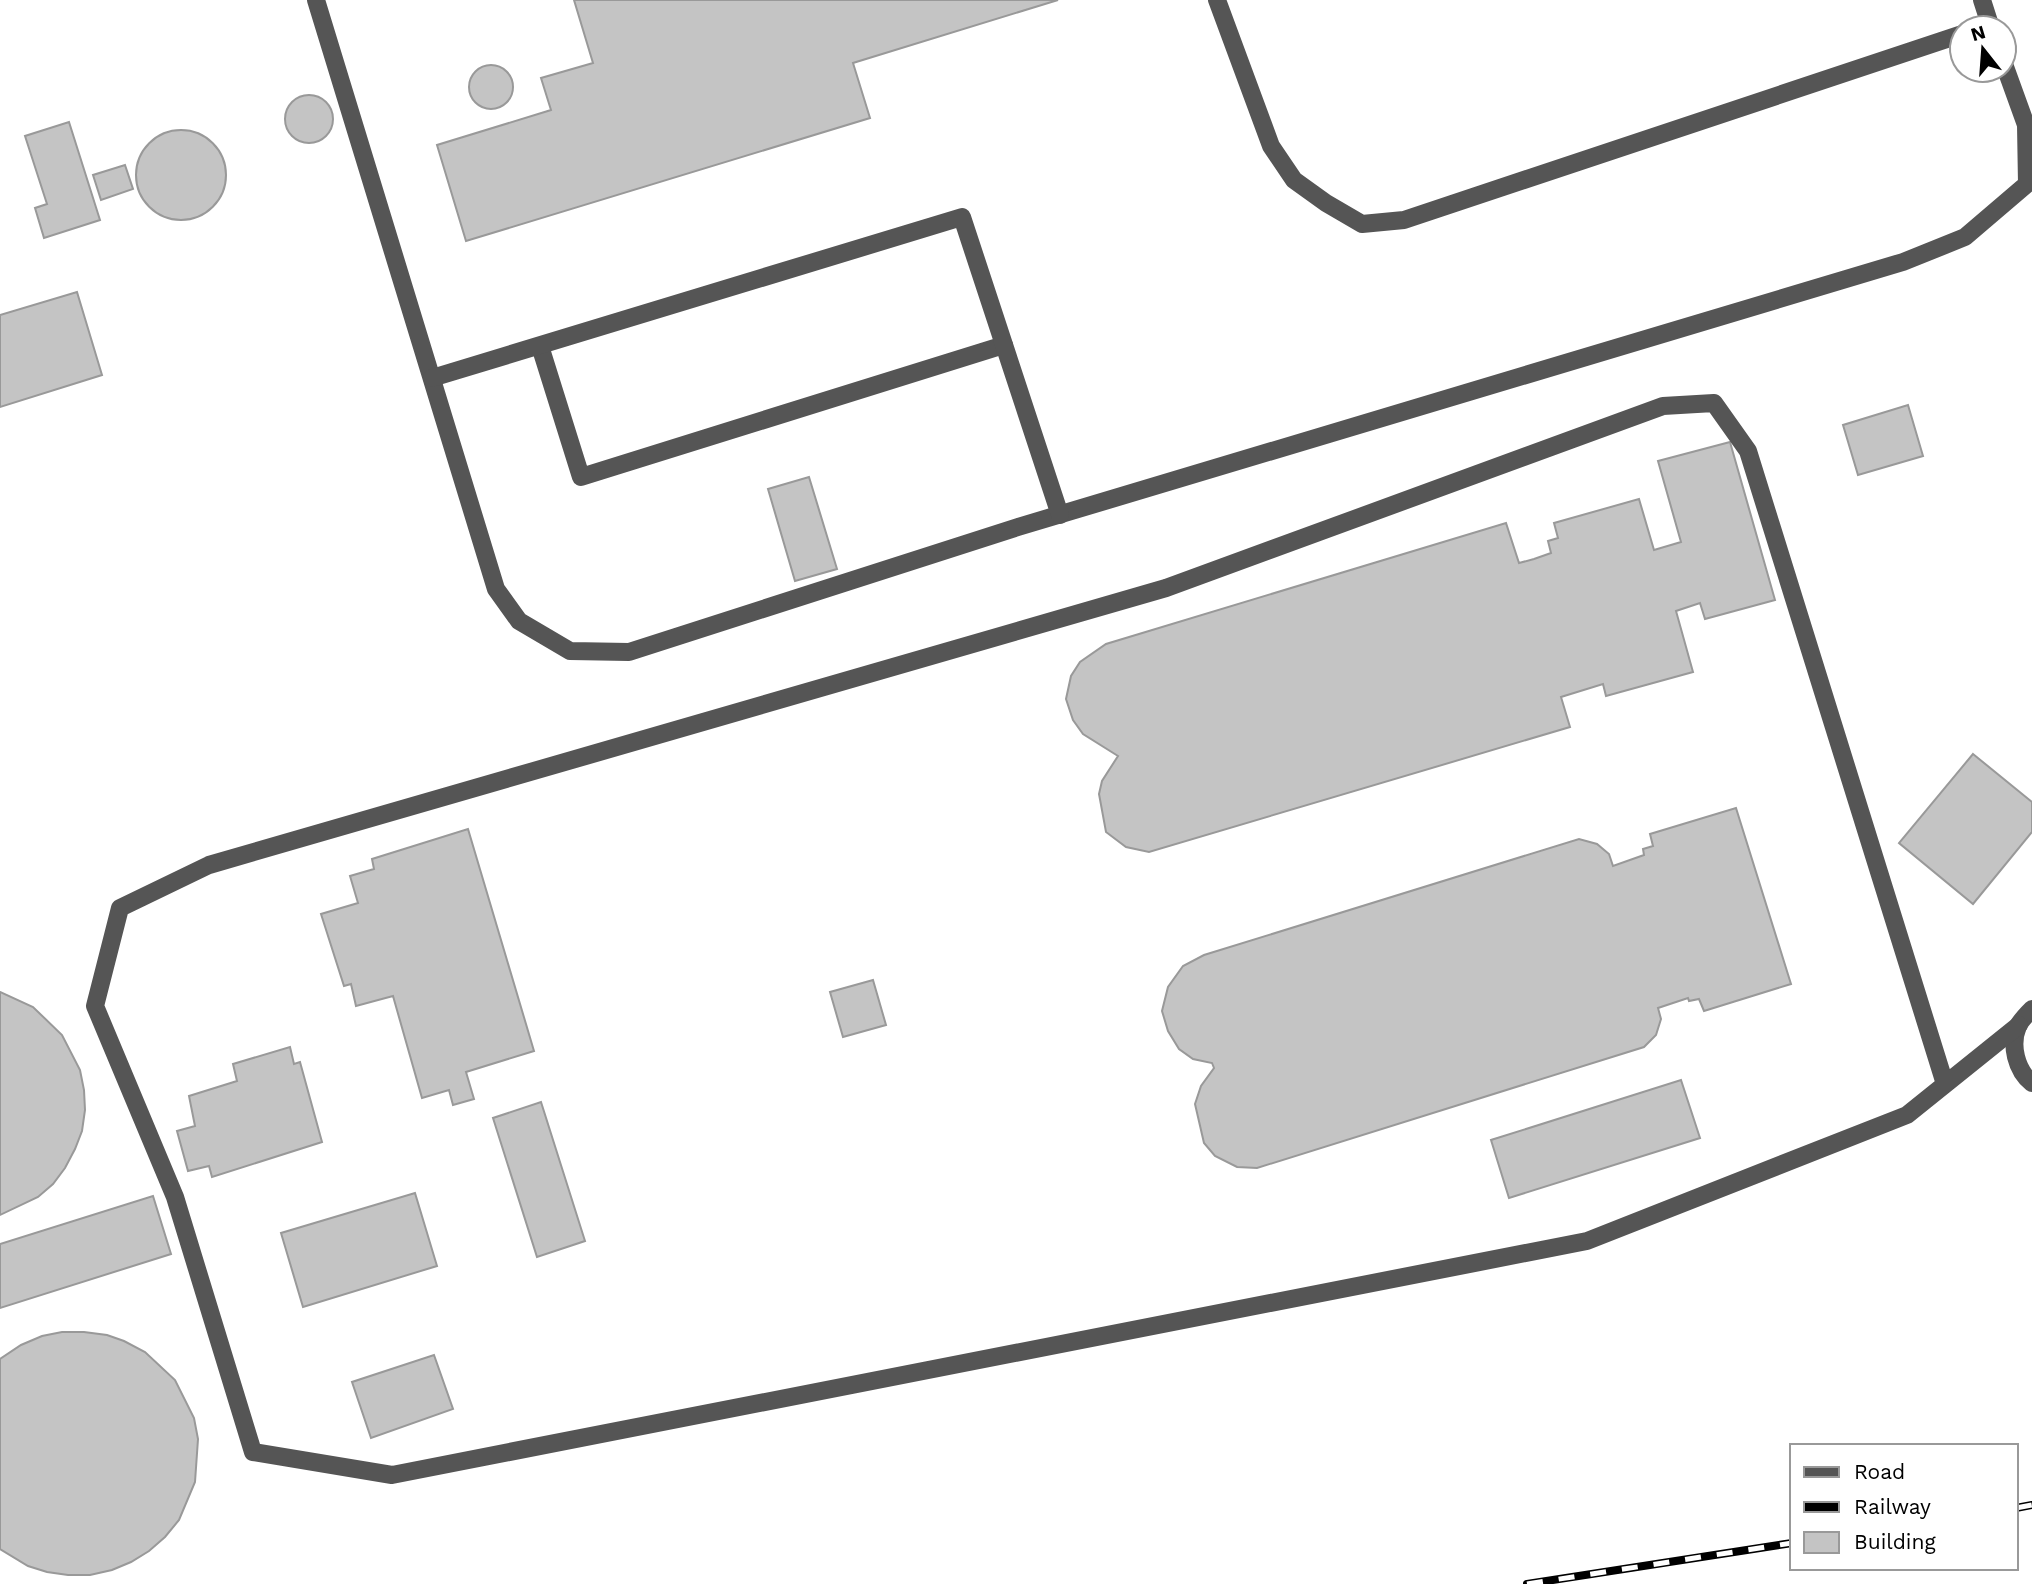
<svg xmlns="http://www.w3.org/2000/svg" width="2032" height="1584" font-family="'Work Sans',sans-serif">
	<rect width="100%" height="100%" fill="#fff"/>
	<g fill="#c4c4c4" stroke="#999" stroke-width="2">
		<polygon points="574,0 1058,0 853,63 870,118 466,241 437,145 551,110 541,78 593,63"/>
		<circle cx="491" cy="87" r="22"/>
		<circle cx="309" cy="119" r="24"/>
		<polygon points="69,122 100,220 44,238 35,208 47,204 25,136"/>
		<circle cx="181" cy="175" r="45"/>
		<polygon points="125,165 133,189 101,200 93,175"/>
		<polygon points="77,292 102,375 0,407 0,315"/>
		<polygon points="1908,405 1923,456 1858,475 1843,425"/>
		<polygon points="1730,442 1775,600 1705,619 1700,603 1676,611 1693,672 1606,696 1603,684 1561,697 1570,727 1149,852 1126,847 1106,832 1099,794 1102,781 1118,756 1083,734 1073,720 1066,699 1071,676 1080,662 1106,644 1506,523 1519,563 1534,559 1551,553 1548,541 1558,538 1554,523 1639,499 1654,550 1681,542 1658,461"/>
		<polygon points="809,477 837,569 795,581 768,489"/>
		<polygon points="1973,754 2032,802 2032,832 1973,904 1899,843"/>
		<polygon points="1736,808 1791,984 1704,1011 1699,999 1689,1001 1688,998 1658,1008 1661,1019 1656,1035 1644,1047 1257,1168 1237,1167 1215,1156 1204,1143 1195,1104 1201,1086 1214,1068 1212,1063 1193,1059 1179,1049 1168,1031 1162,1011 1168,987 1183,966 1204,955 1579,839 1597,844 1609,854 1613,866 1644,855 1643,849 1653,846 1650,834"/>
		<polygon points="468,829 534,1051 466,1072 474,1099 453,1105 449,1090 422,1098 393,996 356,1006 351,984 344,986 321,914 358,903 350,876 374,869 372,859"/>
		<polygon points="873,980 886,1025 843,1037 830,992"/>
		<polygon points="0,992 33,1007 62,1035 80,1070 84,1090 85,1110 82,1131 75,1149 65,1168 53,1184 38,1197 0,1215"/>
		<polygon points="290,1047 294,1064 300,1062 322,1142 212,1177 209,1166 188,1171 177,1131 195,1126 189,1096 237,1081 233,1064"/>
		<polygon points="1681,1080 1700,1138 1509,1198 1491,1140"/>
		<polygon points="541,1102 585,1241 537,1257 493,1118"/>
		<polygon points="415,1193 437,1266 303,1307 281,1233"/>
		<polygon points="153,1196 171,1254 0,1308 0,1244"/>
		<polygon points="62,1332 84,1332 107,1335 124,1341 145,1352 175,1380 194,1418 198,1439 195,1482 179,1520 165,1537 149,1551 131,1562 112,1570 90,1575 68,1575 47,1572 28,1566 0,1549 0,1359 21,1345 42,1336"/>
		<polygon points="434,1355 453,1409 371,1438 352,1382"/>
	</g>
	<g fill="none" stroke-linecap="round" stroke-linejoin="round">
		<g stroke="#555" stroke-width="18">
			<polyline points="316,0 496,589 519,621 570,651 629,652 1018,527 1903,262 1965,237 2027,184 2026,125 2004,64"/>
			<polyline points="1217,0 1271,146 1294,180 1326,203 1362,224 1404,220 1962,34"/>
			<polyline points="1982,0 1991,28"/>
			<polyline points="540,346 581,477 1004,345"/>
			<polyline points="432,378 962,217 1060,515"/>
			<path d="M2032 1009C2027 1014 2021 1020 2018 1026 2010 1045 2016 1070 2032 1083"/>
			<polyline points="1945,1084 1748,451 1714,403 1663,406 1166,588 209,865 120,908 95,1006 175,1197 253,1452 392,1475 1587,1241 1907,1115 2019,1025"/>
		</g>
		<defs>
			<g id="rail">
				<polyline points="2016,1508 2032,1505"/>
				<polyline points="1527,1584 1792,1543"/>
			</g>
		</defs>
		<use href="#rail" stroke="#000" stroke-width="8"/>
		<use href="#rail" stroke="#fff" stroke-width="5" stroke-dasharray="16" stroke-linecap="butt"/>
	</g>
	<rect x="1790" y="1444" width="228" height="126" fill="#ffffff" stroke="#999999" stroke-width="2"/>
	<rect x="1804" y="1467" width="35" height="10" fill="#555555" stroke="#999999" stroke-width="2"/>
	<text x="1854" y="1479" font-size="21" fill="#000000">Road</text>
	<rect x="1804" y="1502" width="35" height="10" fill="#000000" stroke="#999999" stroke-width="2"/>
	<text x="1854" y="1514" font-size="21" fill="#000000">Railway</text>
	<rect x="1804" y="1532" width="35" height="21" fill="#c4c4c4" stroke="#999999" stroke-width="2"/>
	<text x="1854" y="1549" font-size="21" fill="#000000">Building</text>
	<g transform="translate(1983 49) rotate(343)"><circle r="33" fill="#ffffff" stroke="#999999" stroke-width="2"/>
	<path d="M0-5L12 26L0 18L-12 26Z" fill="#000000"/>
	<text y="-10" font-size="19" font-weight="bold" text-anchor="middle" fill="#000000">N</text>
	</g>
</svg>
